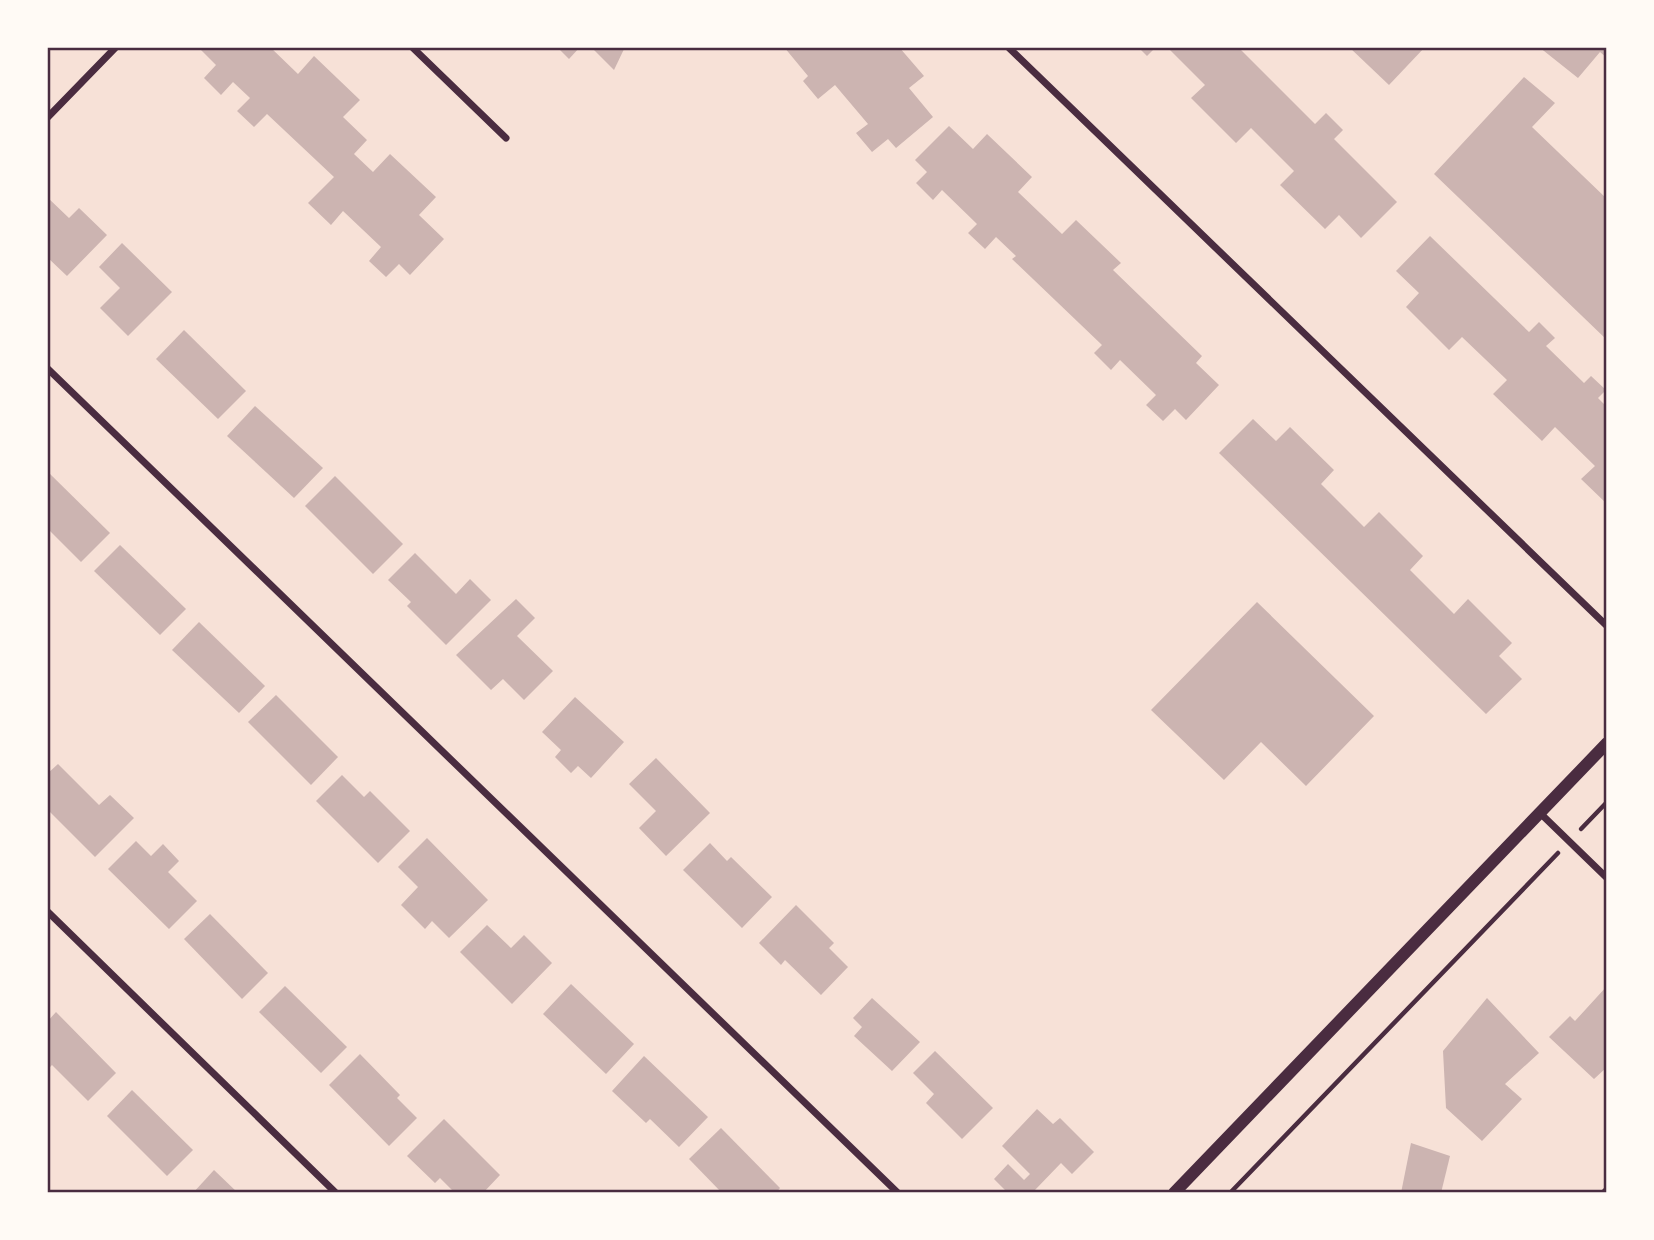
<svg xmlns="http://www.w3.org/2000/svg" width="1654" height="1240" font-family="'Exo 2',sans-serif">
	<rect width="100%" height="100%" fill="#f7e1d7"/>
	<g fill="#ccb4b1">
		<polygon points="198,47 270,47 298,74 314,56 360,100 343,117 367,140 354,154 373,172 390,154 436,197 419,215 444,239 410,275 399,264 386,277 369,261 381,247 343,211 331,225 308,203 334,177 267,114 254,127 237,111 250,98 233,82 221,95 204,78 216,65"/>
		<polygon points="557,47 580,47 569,59"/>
		<polygon points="591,47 625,47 614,70"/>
		<polygon points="784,47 899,47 924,76 909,88 933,117 896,148 888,139 872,152 856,133 868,124 835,85 818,99 803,81 808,76"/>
		<polygon points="1138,47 1156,47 1147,56"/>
		<polygon points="1167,47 1238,47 1315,124 1326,113 1343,130 1334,139 1397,202 1361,238 1339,215 1325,229 1280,185 1294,171 1251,128 1236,143 1191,98 1205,85"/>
		<polygon points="1349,47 1425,47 1389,85"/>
		<polygon points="1539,47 1607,47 1607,58 1600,52 1578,78"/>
		<polygon points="1524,77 1555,103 1532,127 1607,199 1607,340 1434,174"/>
		<polygon points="949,126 973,149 987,134 1032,177 1018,192 1062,234 1076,220 1121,263 1113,270 1202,356 1196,363 1219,385 1186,420 1175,409 1163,421 1146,405 1156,395 1120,360 1111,370 1094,353 1102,345 1012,259 1016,256 996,237 985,249 968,233 977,224 942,190 933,200 916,183 927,172 915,160"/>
		<polygon points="47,197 69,218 79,208 107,235 67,276 47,257"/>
		<polygon points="1430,236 1529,332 1539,322 1555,338 1546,346 1584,383 1591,376 1606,390 1598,398 1607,407 1607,504 1581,479 1595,466 1555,427 1542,441 1493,394 1507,380 1462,337 1449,350 1406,307 1419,293 1396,271"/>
		<polygon points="122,243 172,292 128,336 100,308 120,288 99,267"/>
		<polygon points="184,330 246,391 218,419 156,359"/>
		<polygon points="255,406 323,468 294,498 227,436"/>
		<polygon points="1253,419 1276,441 1290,427 1334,470 1321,484 1364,527 1379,512 1423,556 1410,570 1454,614 1468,599 1512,643 1499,656 1522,679 1486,714 1219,453"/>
		<polygon points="47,471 110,533 81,562 47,528"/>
		<polygon points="335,476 403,544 373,574 305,506"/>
		<polygon points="120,545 186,609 160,635 94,571"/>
		<polygon points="415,553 456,594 470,579 491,600 446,645 407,606 411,602 388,580"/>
		<polygon points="516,599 535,618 517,636 553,671 524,700 503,679 491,690 456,655"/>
		<polygon points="1257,602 1374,716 1306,786 1261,742 1224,780 1151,710"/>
		<polygon points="199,622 265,686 239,713 172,650"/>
		<polygon points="276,695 338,757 311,785 248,722"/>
		<polygon points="575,697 624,742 591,778 578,766 571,773 555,757 561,750 542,732"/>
		<polygon points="656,758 710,813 666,856 639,828 656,811 629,784"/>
		<polygon points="58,764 99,805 110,795 134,818 95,857 47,809 47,774"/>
		<polygon points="342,775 364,797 370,791 410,831 378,863 316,801"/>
		<polygon points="427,838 488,900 449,938 432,921 425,929 401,905 418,887 398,867"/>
		<polygon points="136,841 151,856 163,844 179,861 168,872 197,901 169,929 108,869"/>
		<polygon points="710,843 727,861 731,857 772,897 742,928 683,870"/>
		<polygon points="796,905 834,943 829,948 848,967 821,995 785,960 781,965 759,943"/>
		<polygon points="210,914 268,973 242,999 184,939"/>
		<polygon points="487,925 511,948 524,935 552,963 512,1004 460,952"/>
		<polygon points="571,984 634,1044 606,1074 543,1014"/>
		<polygon points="285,986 347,1047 321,1073 259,1012"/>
		<polygon points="1607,986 1607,1067 1594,1079 1549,1037 1570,1016 1575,1021"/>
		<polygon points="872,998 920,1042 892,1071 854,1036 862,1027 853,1018"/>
		<polygon points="1487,998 1539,1053 1505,1084 1522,1099 1482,1141 1446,1108 1443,1051"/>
		<polygon points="56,1012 116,1073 88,1101 52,1065 47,1070 47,1022"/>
		<polygon points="935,1051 993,1108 962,1139 926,1103 934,1094 913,1073"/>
		<polygon points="360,1054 400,1095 397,1098 417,1118 389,1146 329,1085"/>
		<polygon points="644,1056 708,1117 679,1147 650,1119 646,1123 612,1091"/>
		<polygon points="132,1090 193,1150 167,1176 107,1116"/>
		<polygon points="1037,1109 1053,1124 1060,1118 1094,1152 1072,1174 1061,1163 1035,1190 1037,1193 1008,1193 994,1179 1008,1164 1024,1180 1030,1174 1002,1146"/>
		<polygon points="444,1119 500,1175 483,1193 455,1193 440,1178 435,1183 407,1156"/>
		<polygon points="721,1128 780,1188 776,1193 722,1193 689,1159"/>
		<polygon points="1411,1143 1450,1156 1441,1193 1401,1193"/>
		<polygon points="214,1170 238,1193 193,1193"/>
	</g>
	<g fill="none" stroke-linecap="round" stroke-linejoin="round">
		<g stroke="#4a2c40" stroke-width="4.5">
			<polyline points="1581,829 1607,802"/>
			<polyline points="1230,1193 1558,853"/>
		</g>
		<g stroke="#4a2c40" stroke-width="7">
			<polyline points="412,47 506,138"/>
			<polyline points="1008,47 1607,626"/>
			<polyline points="47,118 116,47"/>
			<polyline points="47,368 898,1193"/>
			<polyline points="1540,813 1607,878"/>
			<polyline points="47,911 336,1193"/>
			<polyline points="1604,1193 1607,1190"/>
		</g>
		<polyline stroke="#4a2c40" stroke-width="12" points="1174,1193 1607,743"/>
	</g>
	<rect width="1654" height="1240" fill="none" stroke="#fffaf5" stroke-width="98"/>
	<rect x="49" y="49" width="1556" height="1142" fill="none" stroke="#4a2c40" stroke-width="2.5"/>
</svg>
